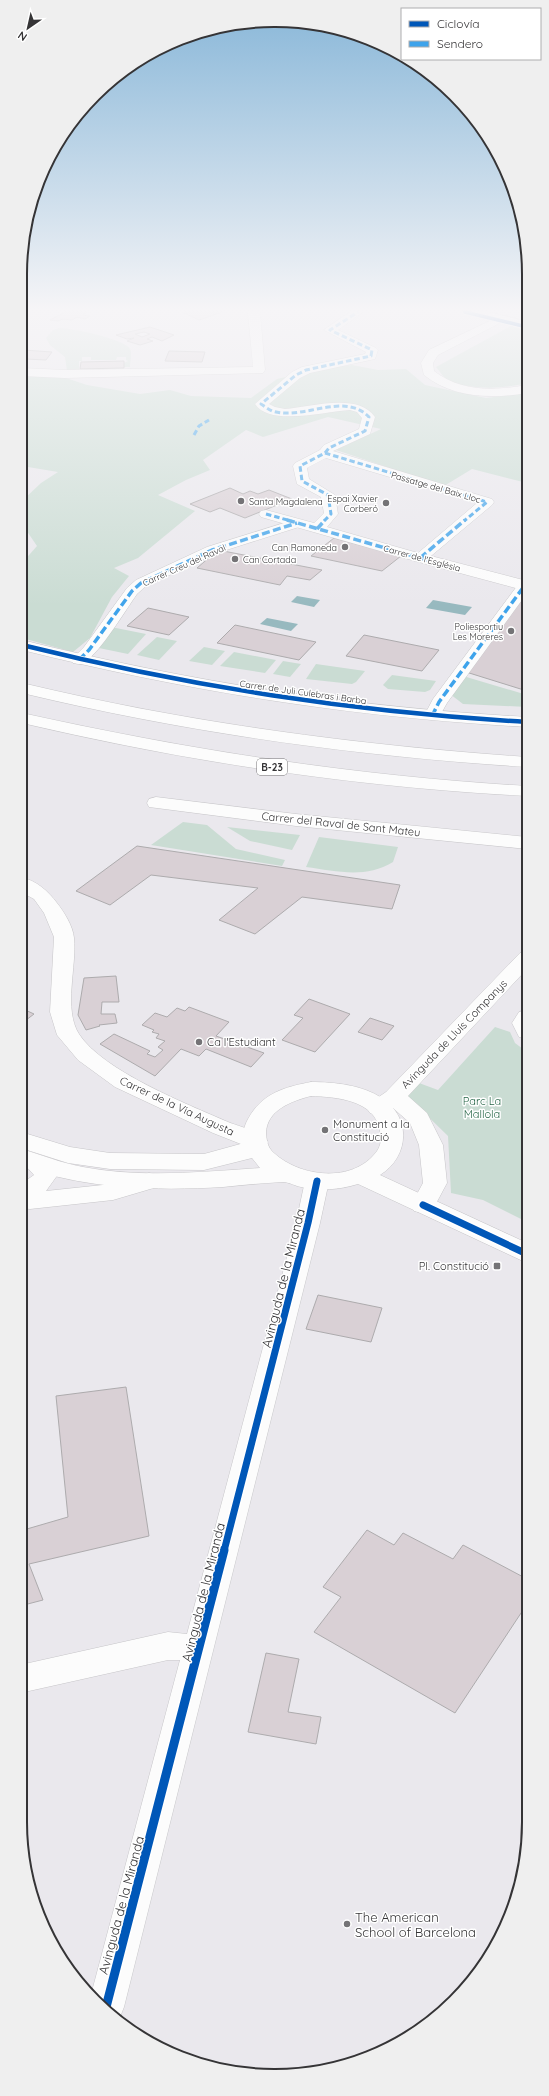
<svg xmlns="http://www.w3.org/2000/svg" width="549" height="2096" font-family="Quicksand,sans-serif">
	<rect width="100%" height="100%" fill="#eae8ed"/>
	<g fill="#cadcd3">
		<path d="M511 326 527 331V383C503 389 472 390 449 381 444 379 440 371 436 367Z"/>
		<path d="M59 328C71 328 125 339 130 349 132 353 130 362 130 367H124V363L128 361 126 360V357H117L116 360H91V357H82V361H79V371H67L65 357 50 345 46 338 53 330Z"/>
		<polygon points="352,365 378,370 406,369 425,385 486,398 527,393 527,483 472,469 444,486 336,450 381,429 328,417 263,437 246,430 203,460 210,470 186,480 158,495 195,511 138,558 114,568 129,576 112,597 90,638 73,652 22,638 22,563 37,546 22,524 22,501 41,483 58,472 22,466 22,376 66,378 87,385 140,394 170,390 191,396 251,398 277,379 326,368"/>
		<polygon points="111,627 146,634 128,654 94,647"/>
		<polygon points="157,637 177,641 159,660 137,655"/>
		<polygon points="204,647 225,651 212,665 189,661"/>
		<polygon points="234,652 276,660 265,673 220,666"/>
		<polygon points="283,661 301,664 290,677 273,674"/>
		<polygon points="316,664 365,671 356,682 352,684 306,679"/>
		<polygon points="392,675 436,681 430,690 425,692 388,689 383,685"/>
		<polygon points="463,676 527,695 527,707 463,704 450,694"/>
		<polygon points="183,822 207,825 236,849 285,860 282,866 151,845"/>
		<polygon points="227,827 300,835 292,850 250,841"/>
		<path d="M319 837 398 847 393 862C365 879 336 871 306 867Z"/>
		<polygon points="495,1027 510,1032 515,1043 527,1052 527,1222 483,1200 451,1193 448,1136 407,1096 419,1083 438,1090"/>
	</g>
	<g fill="#97b9bf">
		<polygon points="297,596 320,600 314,607 291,602"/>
		<polygon points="433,600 472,607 465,615 426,608"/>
		<polygon points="267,618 298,624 291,631 260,624"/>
	</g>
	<g fill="#d9d0d5" stroke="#adabad" fill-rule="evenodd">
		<polygon points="65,312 87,312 83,315 90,316 85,319 77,317 72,320 63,319 58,321 50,320"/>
		<polygon points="182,312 222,312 199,320"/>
		<path d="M150 327 174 335 162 341 152 337 147 339 153 341 140 345 127 341 134 338 127 339 116 335ZM144 332 150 334 142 337 135 334Z"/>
		<polygon points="22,349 23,350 52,352 46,360 26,359 22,358"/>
		<polygon points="169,351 205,352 202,362 165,361"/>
		<polygon points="124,361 124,368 80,369 81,362"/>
		<polygon points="230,488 243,494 250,491 258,494 269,490 292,499 245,518 220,508 210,512 190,504"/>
		<polygon points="334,538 401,556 382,571 311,556"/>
		<polygon points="218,550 322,570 310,580 287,576 280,585 197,568"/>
		<polygon points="527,591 527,691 466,672"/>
		<polygon points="148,608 189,617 169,635 127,626"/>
		<polygon points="235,625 316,642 299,660 217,643"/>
		<polygon points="364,635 439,650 422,671 346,656"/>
		<polygon points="137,846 400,885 392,909 302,897 255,934 219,920 258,888 151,875 110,905 76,891"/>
		<polygon points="116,976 119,1002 102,1002 101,1014 115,1014 117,1023 99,1025 100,1026 86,1030 78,1015 84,978"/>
		<polygon points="309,999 350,1014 315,1052 282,1040 303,1018 294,1015"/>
		<polygon points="189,1007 229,1022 216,1036 264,1053 251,1067 206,1049 199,1056 181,1049 155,1076 100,1044 114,1034 150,1051 147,1054 155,1057 163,1050 158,1047 165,1041 156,1038 159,1034 152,1032 154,1030 142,1025 155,1013 167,1017 177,1008 185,1011"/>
		<polygon points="21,1008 34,1014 21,1024"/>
		<polygon points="370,1018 394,1026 382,1040 358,1032"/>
		<polygon points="318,1295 382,1308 371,1342 306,1329"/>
		<polygon points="126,1387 149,1536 29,1564 43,1600 20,1606 20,1531 68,1517 56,1396"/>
		<polygon points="367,1530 394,1545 403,1533 453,1559 463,1545 527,1579 527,1604 455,1713 314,1632 341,1597 323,1587"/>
		<polygon points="266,1653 299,1659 288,1712 321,1717 316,1744 248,1732"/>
	</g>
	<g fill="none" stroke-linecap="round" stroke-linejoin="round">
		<defs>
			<g id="pedestrian">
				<path d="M297 519 304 523 302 526 217 553 146 586 137 594C125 611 101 651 85 662 82 665 78 664 73 663L71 660 84 647 127 588 136 580 207 547Z"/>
				<polygon points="527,581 527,593 447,703 438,719 426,719 424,716 433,699 520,582"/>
			</g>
			<g id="minor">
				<polygon points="248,312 260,312 265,370 263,373 65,378 22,376 22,368 65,370 253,367"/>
				<path d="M350 312H363L338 330 376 348 378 350 375 359 310 373 300 378 269 404 275 407 285 409C311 407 358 392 375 417L370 434 333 451 492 499 494 502 492 505 431 556 527 581V591L415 561 261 517 259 514 261 511 266 510 314 523 324 513 321 497 297 484 293 466 295 463 320 450 324 445 359 429 362 418 357 412 350 410C326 411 270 427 255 404L292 372 302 367 365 354 366 352 324 330ZM326 458 477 503 418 553 327 527 338 514 335 495 309 479 307 468Z"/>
				<path d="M494 319 498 320 500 322 498 324 438 355 433 363 434 371C461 392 494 391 527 385V393C491 399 453 398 424 375L421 363 429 350Z"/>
				<path d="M22 640C191 682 352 707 527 717V727C352 717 191 692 22 650Z"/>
				<polygon points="156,797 296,814 527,837 527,849 296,826 149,807 147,803 149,799"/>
				<path d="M21 877C37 881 48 891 57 903 64 912 73 926 74 938 77 966 63 1009 79 1034 103 1071 187 1104 228 1122 240 1127 261 1131 268 1142L264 1148 256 1150 213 1133 115 1087 78 1060 57 1035 50 1012 54 937 44 913 34 899 21 892Z"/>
				<polygon points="527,951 527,969 408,1096 427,1113 443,1145 447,1183 432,1211 423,1213 414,1211 411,1205 423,1183 419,1145 410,1123 393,1108 378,1115 370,1113 367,1108 370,1103 386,1092 520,953"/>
				<polygon points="527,1010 527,1039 519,1037 512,1023 519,1012"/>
				<path d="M36 1156C46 1159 53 1164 59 1173L46 1191 112 1184 149 1173 157 1175 161 1181 157 1187 113 1200 30 1209 21 1208V1184L34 1175 24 1164 28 1158Z"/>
				<polygon points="317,1173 325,1175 329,1181 320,1223 124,2007 120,2017 91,1995 180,1660 168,1660 20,1693 20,1665 168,1632 187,1634 296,1223 305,1181 309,1175"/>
			</g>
			<path id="tertiary" d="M311 1082C335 1082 362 1085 382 1098 412 1118 409 1157 380 1175L527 1243V1263L358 1184C339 1190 320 1191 301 1187 295 1186 289 1182 283 1182 263 1183 243 1185 223 1187 154 1191 86 1189 21 1166V1149C42 1155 61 1163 83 1167 141 1178 202 1172 260 1168L252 1158 204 1170 110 1169 68 1163 21 1148V1132L70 1147 110 1153 204 1154 244 1143C242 1135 244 1126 248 1119 262 1093 285 1087 311 1082ZM311 1096C337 1097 375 1100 380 1131 382 1138 381 1145 377 1151 353 1184 300 1177 274 1153 268 1148 267 1142 266 1134 266 1110 292 1101 311 1096Z"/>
			<polygon id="primary" points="470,312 490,312 527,322 527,328 471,314"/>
			<g id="motorway">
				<path d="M22 683C189 723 356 745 527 757V767C356 756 188 733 22 693Z"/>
				<path d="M22 713C189 750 356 776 527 786V796C356 787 188 762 22 723Z"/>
			</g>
		</defs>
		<use href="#pedestrian" stroke="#c7c6c9" stroke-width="1"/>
		<use href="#minor" stroke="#c7c6c9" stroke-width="1"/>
		<use href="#tertiary" stroke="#c7c6c9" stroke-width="1"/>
		<use href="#primary" stroke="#c7c6c9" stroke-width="1"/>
		<use href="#motorway" stroke="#c7c6c9" stroke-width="1"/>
		<use href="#pedestrian" fill="#fcfcfc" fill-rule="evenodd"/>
		<use href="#minor" fill="#fcfcfc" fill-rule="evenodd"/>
		<use href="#tertiary" fill="#fcfcfc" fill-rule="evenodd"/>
		<use href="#primary" fill="#fcfcfc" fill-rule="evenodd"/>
		<use href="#motorway" fill="#fcfcfc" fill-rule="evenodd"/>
		<polyline stroke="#cbcacb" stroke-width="1" points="490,312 527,321"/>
		<g stroke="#3ea3eb" stroke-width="3" stroke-dasharray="5.5 3" stroke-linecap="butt">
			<polyline points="194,435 199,426 209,420"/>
			<polyline points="325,453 487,502 464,521"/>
			<polyline points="266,514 291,521"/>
			<path d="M324 521 331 514 328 495 302 481 300 466 325 453 329 448 365 431 369 417C344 391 303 421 272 411 268 409 264 406 261 404L296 375 306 370 371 356 372 350 330 330 358 312"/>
		</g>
		<g stroke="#3ea3eb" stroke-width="3.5" stroke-dasharray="8 3.5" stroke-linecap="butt">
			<polyline points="287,520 431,561"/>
			<polyline points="317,529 325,520"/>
			<polyline points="420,558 465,520"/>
			<polyline points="79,660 89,650 132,591 141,583 212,550 297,523"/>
			<polyline points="432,716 439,702 525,585"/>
		</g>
		<defs>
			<polyline id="cycleway-far3" points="465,312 527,327"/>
			<path id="cycleway-far2" d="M22 645C192 687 353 712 527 722"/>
			<g id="cycleway-far1">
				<polyline points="423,1205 527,1254"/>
				<polyline points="224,1551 308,1223 317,1181"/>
			</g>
			<polyline id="cycleway" points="106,2007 224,1550"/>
		</defs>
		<use href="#cycleway-far3" stroke="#fff" stroke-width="5"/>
		<use href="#cycleway-far2" stroke="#fff" stroke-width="6"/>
		<use href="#cycleway-far1" stroke="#fff" stroke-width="10"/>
		<use href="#cycleway" stroke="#fff" stroke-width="12"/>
		<use href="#cycleway-far3" stroke="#0057b8" stroke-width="3.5"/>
		<use href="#cycleway-far2" stroke="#0057b8" stroke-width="4.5"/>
		<use href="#cycleway-far1" stroke="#0057b8" stroke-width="7"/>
		<use href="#cycleway" stroke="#0057b8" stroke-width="9"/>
	</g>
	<linearGradient id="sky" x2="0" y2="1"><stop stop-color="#87b6d8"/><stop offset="0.51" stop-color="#f6f5f7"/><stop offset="1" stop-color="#f6f5f7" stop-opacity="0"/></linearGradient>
	<rect width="549" height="606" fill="url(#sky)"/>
	<g fill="#747376" stroke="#fff" stroke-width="1.5">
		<circle cx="241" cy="501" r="4"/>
		<circle cx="386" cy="503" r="4"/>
		<circle cx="345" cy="547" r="4"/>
		<circle cx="235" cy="559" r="4"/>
		<circle cx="511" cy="631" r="4"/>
		<circle cx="199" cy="1042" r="4"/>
		<circle cx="325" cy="1130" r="4"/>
		<rect x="493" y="1262" width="8" height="8" rx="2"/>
		<circle cx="347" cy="1924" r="4"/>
	</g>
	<g text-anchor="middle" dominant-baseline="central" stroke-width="3" stroke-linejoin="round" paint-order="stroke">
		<g font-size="9" fill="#353436" stroke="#fff">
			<text transform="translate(436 487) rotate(16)">Passatge del Baix Lloc</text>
			<text transform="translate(422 558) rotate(15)">Carrer de l'Església</text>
			<text transform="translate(184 565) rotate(-24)">Carrer Creu del Raval</text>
			<text transform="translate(303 692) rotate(8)">Carrer de Juli Culebras i Barba</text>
		</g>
		<g font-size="9" fill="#353436" stroke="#fff" text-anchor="end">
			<text x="378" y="498">Espai Xavier<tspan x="378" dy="10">Corberó</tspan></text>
			<text x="249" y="501" text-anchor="start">Santa Magdalena</text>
			<text x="337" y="547">Can Ramoneda</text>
			<text x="243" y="559" text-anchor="start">Can Cortada</text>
			<text x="503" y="626">Poliesportiu<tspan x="503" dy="10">Les Moreres</tspan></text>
		</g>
		<rect fill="#fff" stroke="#727172" stroke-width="1" x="257" y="759" width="30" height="16" rx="3"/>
		<g font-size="10" font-weight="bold" fill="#353436">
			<text x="272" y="767">B-23</text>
		</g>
		<g font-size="11" fill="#353436" stroke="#fff">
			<text transform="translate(341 824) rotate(6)">Carrer del Raval de Sant Mateu</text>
			<text transform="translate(454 1034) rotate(-46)">Avinguda de Lluís Companys</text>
			<text transform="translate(177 1106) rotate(25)">Carrer de la Via Augusta</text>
		</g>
		<g font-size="11" fill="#353436" stroke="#fff" text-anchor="start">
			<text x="207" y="1042">Ca l'Estudiant</text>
			<text x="333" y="1124">Monument a la<tspan x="333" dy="13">Constitució</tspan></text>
			<text x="489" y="1266" text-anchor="end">Pl. Constitució</text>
		</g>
		<g font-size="11" fill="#256546" stroke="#fff">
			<text x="482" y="1101">Parc La<tspan x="482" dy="13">Mallola</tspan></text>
		</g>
		<g font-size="13" fill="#353436" stroke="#fff">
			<text transform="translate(283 1278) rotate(-76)">Avinguda de la Miranda</text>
			<text transform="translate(203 1592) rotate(-76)">Avinguda de la Miranda</text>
			<text transform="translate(121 1905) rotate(-75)">Avinguda de la Miranda</text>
		</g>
		<g font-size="13" fill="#353436" stroke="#fff" text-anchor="start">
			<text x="355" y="1917">The American<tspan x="355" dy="15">School of Barcelona</tspan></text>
		</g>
	</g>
	<path d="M0 0H549V2096H0ZM274 27H275A247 247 0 0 1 522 274V1822A247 247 0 0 1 275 2069H274A247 247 0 0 1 27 1822V274A247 247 0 0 1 274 27Z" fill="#efefef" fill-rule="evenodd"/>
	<path fill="none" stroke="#353436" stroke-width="2" d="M274 27H275A247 247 0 0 1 522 274V1822A247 247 0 0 1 275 2069H274A247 247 0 0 1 27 1822V274A247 247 0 0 1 274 27Z"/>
	<rect x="401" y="8" width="140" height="52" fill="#ffffff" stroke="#aeaeaf"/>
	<rect x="409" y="21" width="20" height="6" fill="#0057b8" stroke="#aeaeaf"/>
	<text x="437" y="28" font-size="12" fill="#353436">Ciclovía</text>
	<rect x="409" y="41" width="20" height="6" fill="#3ea3eb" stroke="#aeaeaf"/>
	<text x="437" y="48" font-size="12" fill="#353436">Sendero</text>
	<g transform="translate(28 28) rotate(214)" stroke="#ffffff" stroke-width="3" paint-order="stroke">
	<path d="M0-3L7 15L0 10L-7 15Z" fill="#353436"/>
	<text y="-6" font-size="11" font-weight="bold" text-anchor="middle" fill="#353436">N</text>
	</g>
</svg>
